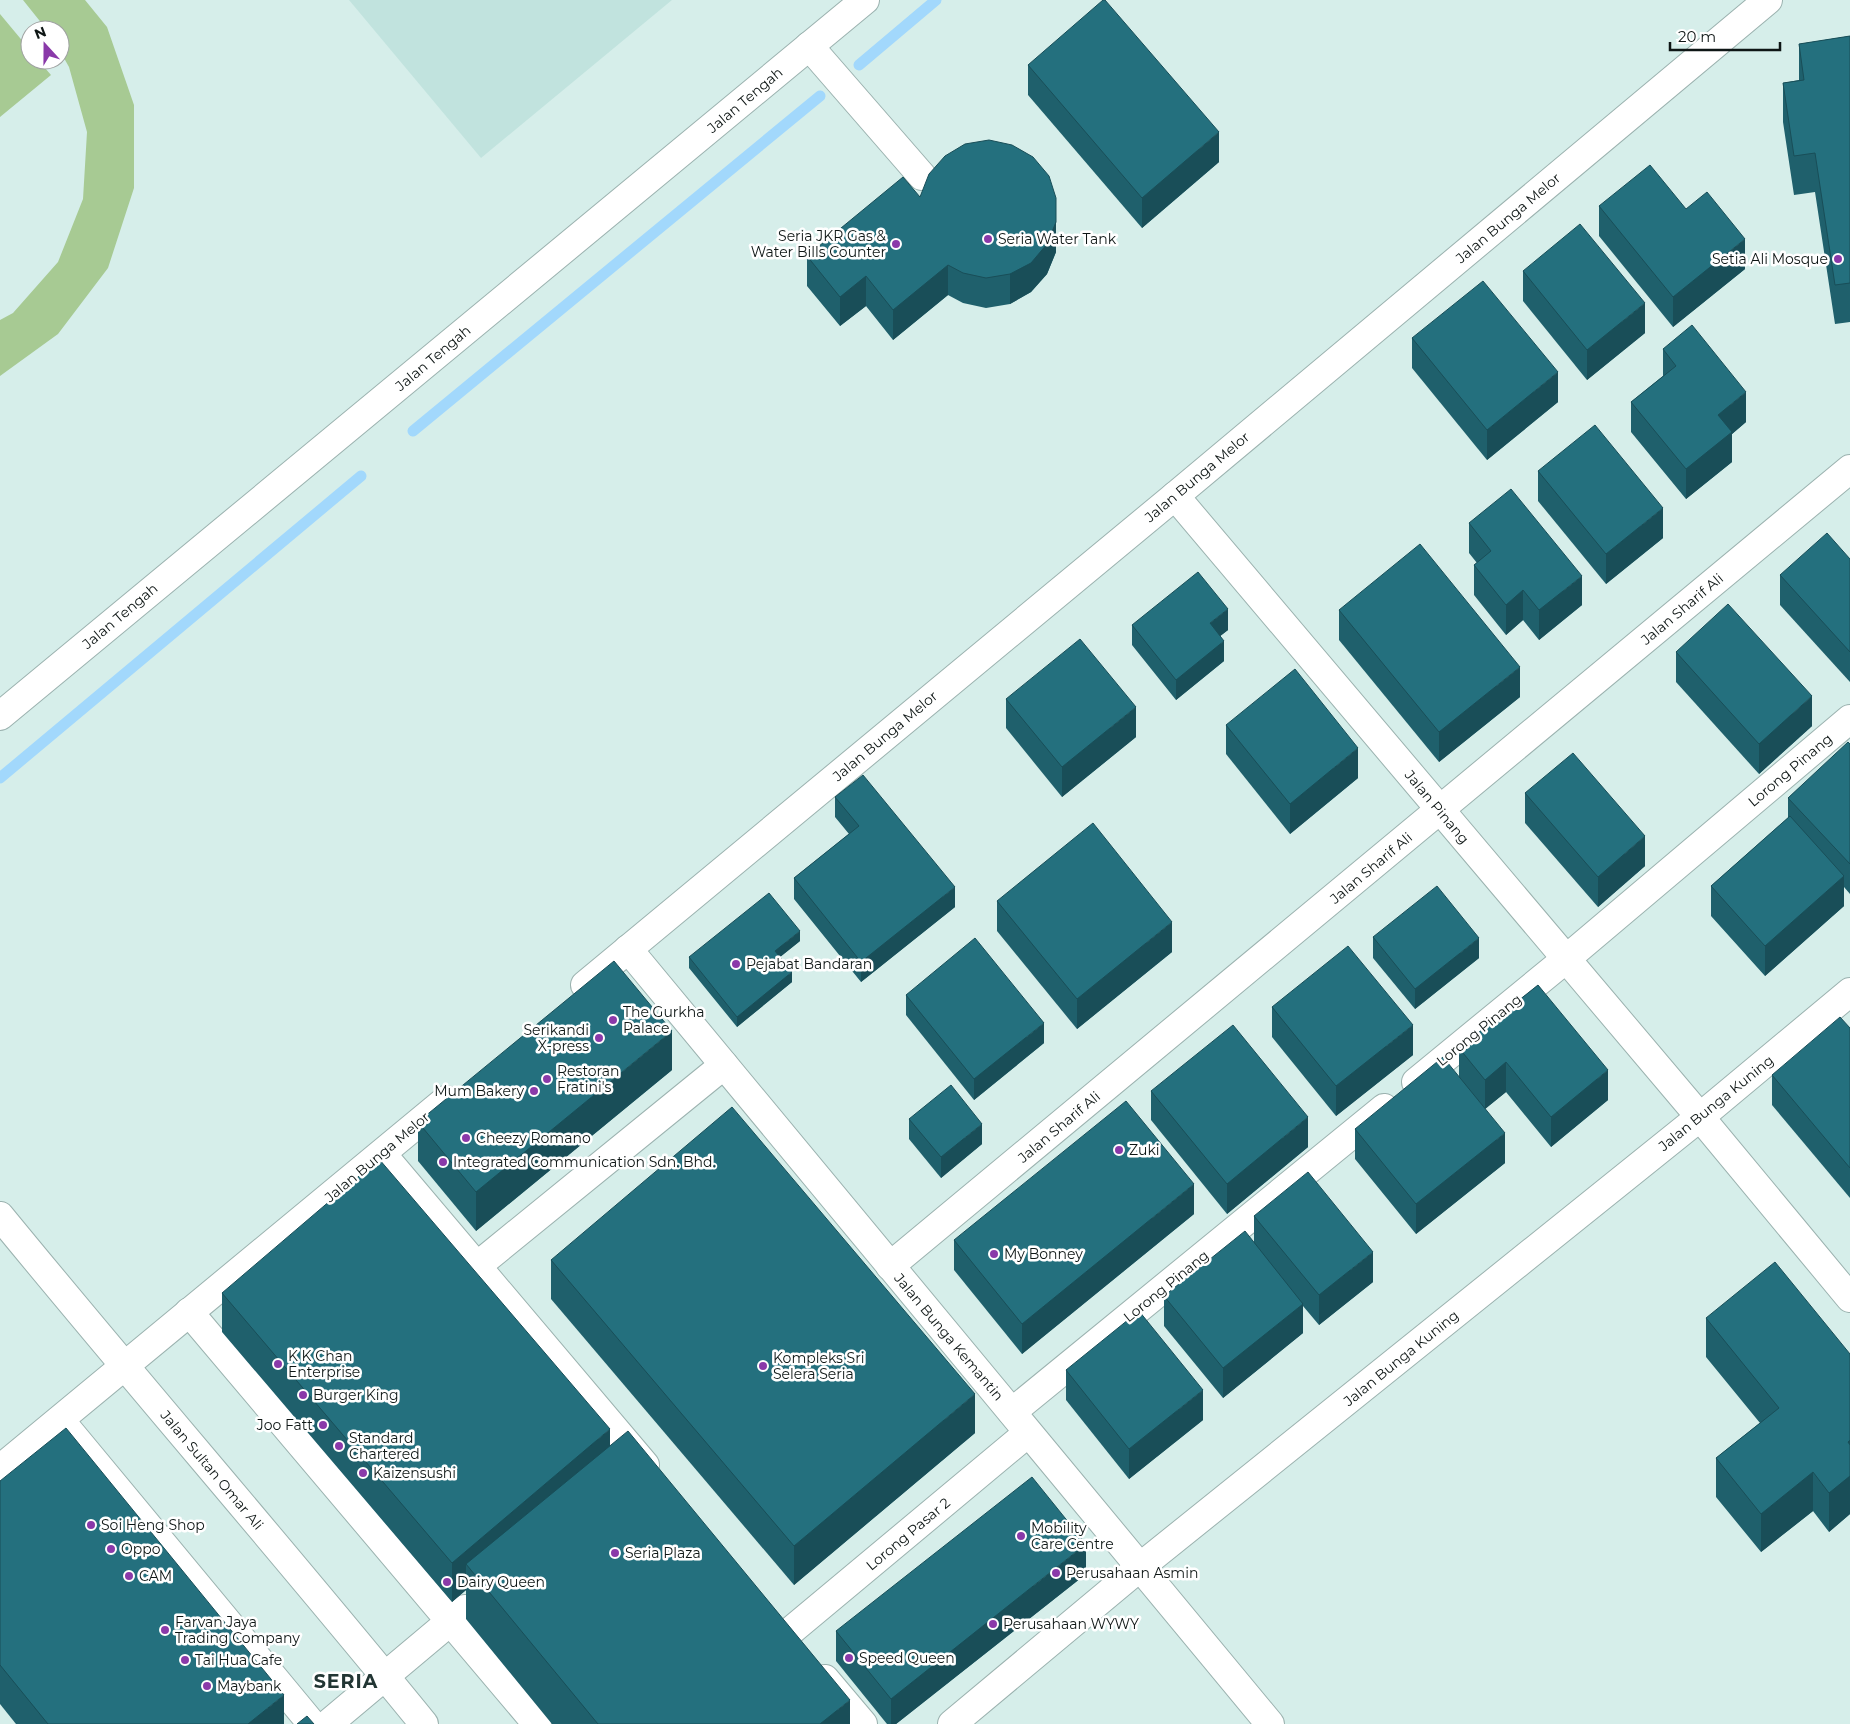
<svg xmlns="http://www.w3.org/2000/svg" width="1850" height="1724" font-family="Montserrat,sans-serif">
	<rect width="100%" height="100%" fill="#d6eeea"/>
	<polygon fill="#c1e3de" points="349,0 672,0 481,158"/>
	<g fill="#a7ca93">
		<polygon points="23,0 85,0 107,27 134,105 134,188 108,268 58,334 0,376 0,320 13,313 58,262 83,199 87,132 69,67 60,51 60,30 47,30"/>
		<polygon points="0,14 30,50 30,60 38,60 51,75 0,117"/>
	</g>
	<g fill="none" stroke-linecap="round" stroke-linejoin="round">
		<g stroke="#a2d8fc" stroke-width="11">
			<polyline points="859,65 936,0"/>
			<polyline points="413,431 820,96"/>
			<polyline points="0,778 361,476"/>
		</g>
		<defs>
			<g id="minor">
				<polyline points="809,46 922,176"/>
				<polyline points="1175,496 1700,1117 1850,1298"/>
				<polyline points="628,949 1270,1724"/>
				<polyline points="585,985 1175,496 1768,0"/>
				<polyline points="1416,1082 1566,959 1850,719"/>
				<polyline points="382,1154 645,1465"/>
				<path d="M0 1216C140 1387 285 1553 424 1724"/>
				<polyline points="477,1266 724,1065"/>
				<polyline points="890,1266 1850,469"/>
				<polyline points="189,1312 537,1724"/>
				<polyline points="1012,1412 1384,1108"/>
				<polyline points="60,1420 312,1724"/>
				<polyline points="0,1469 446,1100"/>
				<polyline points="787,1634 1028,1433"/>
				<polyline points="825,1679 863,1724"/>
				<polyline points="328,1724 465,1609"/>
				<polyline points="952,1724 1140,1567 1700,1117 1850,992"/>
			</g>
			<polyline id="major" points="0,716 865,0"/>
		</defs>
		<use href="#minor" stroke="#9bb2af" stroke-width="30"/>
		<use href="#major" stroke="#9bb2af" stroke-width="30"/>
		<use href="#minor" stroke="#fff" stroke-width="28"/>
		<use href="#major" stroke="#fff" stroke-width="28"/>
	</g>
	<g fill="#1f606c">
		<polygon points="1850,36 1850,322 1835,324 1815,192 1794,195 1783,122 1783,83 1799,80 1799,44"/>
		<polygon points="1028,65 1219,162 1142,228 1028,95"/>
		<polygon points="920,197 1056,252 1047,274 1031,292 1010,304 986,308 963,303 948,295 893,340 866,306 840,326 807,286 807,256"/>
		<polygon points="1599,206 1686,209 1745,269 1673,327 1599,236"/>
		<polygon points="1523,271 1645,333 1587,380 1523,301"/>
		<polygon points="1412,338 1558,402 1487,460 1412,368"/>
		<polygon points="1663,349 1746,422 1732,434 1732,462 1686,499 1631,432 1631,402 1663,376"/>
		<polygon points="1538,471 1663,538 1606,584 1538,501"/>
		<polygon points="1469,523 1582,605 1539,640 1523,620 1506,635 1474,595 1474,565 1477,563 1469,553"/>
		<polygon points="1850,559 1850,682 1780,605 1780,575"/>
		<polygon points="1339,610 1520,697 1439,762 1339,640"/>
		<polygon points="1132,625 1228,630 1220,636 1224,661 1176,700 1132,645"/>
		<polygon points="1676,652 1812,726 1759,774 1676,682"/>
		<polygon points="1006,699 1136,737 1062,797 1006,728"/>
		<polygon points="1226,725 1358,778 1290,834 1226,754"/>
		<polygon points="1850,744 1850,894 1844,887 1844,906 1765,976 1711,916 1711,886 1788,818 1788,798"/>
		<polygon points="1525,793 1645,866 1598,907 1525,823"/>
		<polygon points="835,797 955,907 861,982 794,899 794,878 849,834 835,817"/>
		<polygon points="997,901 1172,952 1077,1029 997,931"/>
		<polygon points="1373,937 1479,958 1415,1009 1373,958"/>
		<polygon points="800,941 780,957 792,982 737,1027 689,968 689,957"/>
		<polygon points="1538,985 1608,1100 1551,1147 1506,1092 1485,1109 1505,1163 1416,1234 1355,1159 1355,1129 1459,1077 1459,1048"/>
		<polygon points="906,995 1044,1043 974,1100 906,1015"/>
		<polygon points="1272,1007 1413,1055 1336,1116 1272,1037"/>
		<polygon points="1850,1028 1850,1198 1772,1105 1772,1075"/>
		<polygon points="672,1070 476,1231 418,1161 418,1122"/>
		<polygon points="1151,1091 1308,1147 1227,1214 1151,1120"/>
		<polygon points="909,1119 982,1144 941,1178 909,1139"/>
		<polygon points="1194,1214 1022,1354 954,1270 954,1240"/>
		<polygon points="1254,1216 1373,1282 1319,1325 1303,1306 1303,1333 1223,1398 1164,1326 1164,1296 1254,1243"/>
		<polygon points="551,1260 975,1433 794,1585 551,1299"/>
		<polygon points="222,1293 610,1446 850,1724 552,1724 466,1619 466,1590 452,1602 222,1332"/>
		<polygon points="1706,1318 1850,1354 1850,1514 1829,1532 1813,1511 1761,1552 1716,1497 1716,1458 1760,1423 1706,1357"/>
		<polygon points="1066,1370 1203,1420 1129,1479 1066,1400"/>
		<polygon points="0,1481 284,1724 16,1724 0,1704"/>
		<polygon points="1086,1574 896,1724 887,1724 836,1661 836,1631"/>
	</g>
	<g fill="#194e58">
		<polygon points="1219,132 1219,162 1142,228 1142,198"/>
		<polygon points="1056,198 1056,252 1047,274 1031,292 1010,304 1010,274"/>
		<polygon points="1745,239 1745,269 1673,327 1673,297"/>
		<polygon points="948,265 948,295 893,340 893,310"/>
		<polygon points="866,276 866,306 840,326 840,297"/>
		<polygon points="1645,303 1645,333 1587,380 1587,350"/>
		<polygon points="1558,372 1558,402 1487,460 1487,430"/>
		<polygon points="1746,392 1746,422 1732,434 1732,462 1686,499 1686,469 1718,415"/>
		<polygon points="1663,508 1663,538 1606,584 1606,554"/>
		<polygon points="1582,576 1582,605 1539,640 1539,610"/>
		<polygon points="1523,590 1523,620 1506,635 1506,605"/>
		<polygon points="1228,609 1228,630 1210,644 1210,623"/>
		<polygon points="1224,641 1224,661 1176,700 1176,680"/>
		<polygon points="1520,667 1520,697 1439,762 1439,732"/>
		<polygon points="1812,696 1812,726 1759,774 1759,744"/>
		<polygon points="1136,707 1136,737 1062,797 1062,767"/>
		<polygon points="1358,748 1358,778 1290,834 1290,804"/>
		<polygon points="1645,836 1645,866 1598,907 1598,877"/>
		<polygon points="1844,876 1844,906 1765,976 1765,946"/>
		<polygon points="955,887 955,907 861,982 861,962"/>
		<polygon points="1172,922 1172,952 1077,1029 1077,999"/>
		<polygon points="800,931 800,941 775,961 775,951"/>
		<polygon points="1479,938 1479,958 1415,1009 1415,989"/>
		<polygon points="792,972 792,982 737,1027 737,1017"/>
		<polygon points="1044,1023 1044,1043 974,1100 974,1079"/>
		<polygon points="1413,1025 1413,1055 1336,1116 1336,1086"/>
		<polygon points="672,1031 672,1070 476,1231 476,1192"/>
		<polygon points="1506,1062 1506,1092 1485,1109 1485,1080"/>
		<polygon points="1608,1070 1608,1100 1551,1147 1551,1117"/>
		<polygon points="1308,1117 1308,1147 1227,1214 1227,1184"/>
		<polygon points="982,1124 982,1144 941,1178 941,1157"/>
		<polygon points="1505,1133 1505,1163 1416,1234 1416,1204"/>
		<polygon points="1194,1184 1194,1214 1022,1354 1022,1324"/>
		<polygon points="1373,1252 1373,1282 1319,1325 1319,1295"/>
		<polygon points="1303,1304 1303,1333 1223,1398 1223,1368"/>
		<polygon points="1203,1390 1203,1420 1129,1479 1129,1449"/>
		<polygon points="975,1394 975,1433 794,1585 794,1546"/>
		<polygon points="610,1429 610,1468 466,1564 466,1590 452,1602 452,1563"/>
		<polygon points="1850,1440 1850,1514 1829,1532 1829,1493 1848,1442"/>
		<polygon points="1813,1472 1813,1511 1761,1552 1761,1514"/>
		<polygon points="1086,1544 1086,1574 896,1724 891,1724 891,1699"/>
		<polygon points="284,1695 284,1724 248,1724"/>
		<polygon points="850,1700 850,1724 820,1724"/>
	</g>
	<g fill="#24707e" stroke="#194e58">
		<polygon points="1103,0 1105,0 1219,132 1142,198 1028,65"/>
		<polygon points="1850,36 1850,283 1835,285 1815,153 1794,156 1783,83 1804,80 1799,44"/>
		<polygon points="989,140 1012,145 1033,157 1049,176 1056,198 1056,222 1047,244 1031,263 1010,274 986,278 963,273 948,265 893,310 866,276 840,297 807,256 903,177 920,197 929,174 945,156 965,144"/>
		<polygon points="1650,165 1686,209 1707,192 1745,239 1673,297 1599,206"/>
		<polygon points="1580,224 1645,303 1587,350 1523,271"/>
		<polygon points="1483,281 1558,372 1487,430 1412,338"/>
		<polygon points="1692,325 1746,392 1718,415 1732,432 1686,469 1631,402 1676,366 1663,349"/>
		<polygon points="1595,425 1663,508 1606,554 1538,471"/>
		<polygon points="1511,489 1582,576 1539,610 1523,590 1506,605 1474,565 1491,551 1469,523"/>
		<polygon points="1827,533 1850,559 1850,652 1780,575"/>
		<polygon points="1420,544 1520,667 1439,732 1339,610"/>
		<polygon points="1198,572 1228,609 1210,623 1224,641 1176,680 1132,625"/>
		<polygon points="1728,604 1812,696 1759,744 1676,652"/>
		<polygon points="1080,639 1136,707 1062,767 1006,699"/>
		<polygon points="1295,669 1358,748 1290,804 1226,725"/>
		<polygon points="1848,742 1850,744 1850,864 1788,798"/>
		<polygon points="1573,753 1645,836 1598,877 1525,793"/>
		<polygon points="863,775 955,887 861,962 794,878 859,826 835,797"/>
		<polygon points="1790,816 1844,876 1765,946 1711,886"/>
		<polygon points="1093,823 1172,922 1077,999 997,901"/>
		<polygon points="1437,886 1479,938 1415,989 1373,937"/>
		<polygon points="769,893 800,931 775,951 792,972 737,1017 689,957"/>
		<polygon points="975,938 1044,1023 974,1079 906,995"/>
		<polygon points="1348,946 1413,1025 1336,1086 1272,1007"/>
		<polygon points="614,961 672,1031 476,1192 418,1122"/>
		<polygon points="1538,985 1608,1070 1551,1117 1506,1062 1485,1080 1459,1048"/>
		<polygon points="1840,1017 1850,1028 1850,1168 1772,1075"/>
		<polygon points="1233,1025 1308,1117 1227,1184 1151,1091"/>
		<polygon points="1443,1057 1505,1133 1416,1204 1355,1129"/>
		<polygon points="951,1085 982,1124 941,1157 909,1119"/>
		<polygon points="1126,1101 1194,1184 1022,1324 954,1240"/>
		<polygon points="732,1107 975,1394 794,1546 551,1260"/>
		<polygon points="379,1159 610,1429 452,1563 222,1293"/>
		<polygon points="1308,1172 1373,1252 1319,1295 1254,1216"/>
		<polygon points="1245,1231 1303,1304 1223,1368 1164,1296"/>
		<polygon points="1775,1262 1850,1354 1850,1440 1848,1442 1850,1445 1850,1476 1829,1493 1813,1472 1761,1514 1716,1458 1779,1408 1706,1318"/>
		<polygon points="1139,1311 1203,1390 1129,1449 1066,1370"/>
		<polygon points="66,1428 284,1695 248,1724 48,1724 0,1665 0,1481"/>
		<polygon points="628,1431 850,1700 820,1724 598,1724 466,1564"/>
		<polygon points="1032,1477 1086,1544 891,1699 836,1631"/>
		<polygon points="307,1716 314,1724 297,1724"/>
	</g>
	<g fill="#8a39a9" stroke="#fff" stroke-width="2">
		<circle cx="988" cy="239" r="5"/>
		<circle cx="896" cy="244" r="5"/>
		<circle cx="1838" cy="259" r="5"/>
		<circle cx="736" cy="964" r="5"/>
		<circle cx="613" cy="1020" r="5"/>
		<circle cx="599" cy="1038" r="5"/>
		<circle cx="547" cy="1079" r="5"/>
		<circle cx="534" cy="1091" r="5"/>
		<circle cx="466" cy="1138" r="5"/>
		<circle cx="1119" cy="1150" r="5"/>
		<circle cx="443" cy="1162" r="5"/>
		<circle cx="994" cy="1254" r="5"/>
		<circle cx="278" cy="1364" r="5"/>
		<circle cx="763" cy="1366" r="5"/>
		<circle cx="303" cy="1395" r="5"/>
		<circle cx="323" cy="1425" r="5"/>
		<circle cx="339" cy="1446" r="5"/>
		<circle cx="363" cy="1473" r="5"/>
		<circle cx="91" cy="1525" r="5"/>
		<circle cx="1021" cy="1536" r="5"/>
		<circle cx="111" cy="1549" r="5"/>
		<circle cx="615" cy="1553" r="5"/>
		<circle cx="1056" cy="1573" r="5"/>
		<circle cx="129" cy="1576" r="5"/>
		<circle cx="447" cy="1582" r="5"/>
		<circle cx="993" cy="1624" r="5"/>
		<circle cx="165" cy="1630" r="5"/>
		<circle cx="849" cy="1658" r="5"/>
		<circle cx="185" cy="1660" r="5"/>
		<circle cx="207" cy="1686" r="5"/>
	</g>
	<g text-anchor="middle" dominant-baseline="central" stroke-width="5" stroke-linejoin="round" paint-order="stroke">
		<g font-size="14" fill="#0e1615" stroke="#fff">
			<text transform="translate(745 100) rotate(-40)">Jalan Tengah</text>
			<text transform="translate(1508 218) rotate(-40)">Jalan Bunga Melor</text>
			<text transform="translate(433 358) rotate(-40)">Jalan Tengah</text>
			<text transform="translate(1197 477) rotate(-40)">Jalan Bunga Melor</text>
			<text transform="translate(1682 609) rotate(-40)">Jalan Sharif Ali</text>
			<text transform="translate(120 616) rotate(-40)">Jalan Tengah</text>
			<text transform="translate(885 736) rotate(-40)">Jalan Bunga Melor</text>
			<text transform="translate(1790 770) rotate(-40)">Lorong Pinang</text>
			<text transform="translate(1437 807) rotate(50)">Jalan Pinang</text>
			<text transform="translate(1371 868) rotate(-40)">Jalan Sharif Ali</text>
			<text transform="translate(1479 1030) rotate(-39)">Lorong Pinang</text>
			<text transform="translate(1716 1103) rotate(-39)">Jalan Bunga Kuning</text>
			<text transform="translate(1059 1127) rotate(-40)">Jalan Sharif Ali</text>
			<text transform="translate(377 1157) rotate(-40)">Jalan Bunga Melor</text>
			<text transform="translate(1166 1286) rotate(-39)">Lorong Pinang</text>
			<text transform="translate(949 1337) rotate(50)">Jalan Bunga Kemantin</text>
			<text transform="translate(1401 1358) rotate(-39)">Jalan Bunga Kuning</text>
			<text transform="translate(212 1470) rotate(50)">Jalan Sultan Omar Ali</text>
			<text transform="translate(908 1534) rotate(-40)">Lorong Pasar 2</text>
		</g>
		<g font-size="14" fill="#0e1615" stroke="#fff" text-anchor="start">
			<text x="886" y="236" text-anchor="end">Seria JKR Gas &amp;<tspan x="886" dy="16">Water Bills Counter</tspan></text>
			<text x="998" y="239">Seria Water Tank</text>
			<text x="1828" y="259" text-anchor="end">Setia Ali Mosque</text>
			<text x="746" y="964">Pejabat Bandaran</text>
			<text x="623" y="1012">The Gurkha<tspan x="623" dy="16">Palace</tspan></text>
			<text x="589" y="1030" text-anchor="end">Serikandi<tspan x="589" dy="16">X-press</tspan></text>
			<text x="557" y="1071">Restoran<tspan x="557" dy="16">Fratini's</tspan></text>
			<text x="524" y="1091" text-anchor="end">Mum Bakery</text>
			<text x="476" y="1138">Cheezy Romano</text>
			<text x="1129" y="1150">Zuki</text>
			<text x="453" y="1162">Integrated Communication Sdn. Bhd.</text>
			<text x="1004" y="1254">My Bonney</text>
			<text x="288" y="1356">K K Chan<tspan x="288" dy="16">Enterprise</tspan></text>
			<text x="773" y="1358">Kompleks Sri<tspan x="773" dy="16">Selera Seria</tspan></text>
			<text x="313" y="1395">Burger King</text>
			<text x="313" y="1425" text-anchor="end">Joo Fatt</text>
			<text x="349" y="1438">Standard<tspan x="349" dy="16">Chartered</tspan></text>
			<text x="373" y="1473">Kaizensushi</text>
			<text x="101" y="1525">Soi Heng Shop</text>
			<text x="1031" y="1528">Mobility<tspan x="1031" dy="16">Care Centre</tspan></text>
			<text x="121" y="1549">Oppo</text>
			<text x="625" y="1553">Seria Plaza</text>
			<text x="1066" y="1573">Perusahaan Asmin</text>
			<text x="139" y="1576">CAM</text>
			<text x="457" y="1582">Dairy Queen</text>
			<text x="175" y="1622">Farvan Jaya<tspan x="175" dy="16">Trading Company</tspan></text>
			<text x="1003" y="1624">Perusahaan WYWY</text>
			<text x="859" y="1658">Speed Queen</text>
			<text x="195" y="1660">Tai Hua Cafe</text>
			<text x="217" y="1686">Maybank</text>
		</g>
		<g font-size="19" font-weight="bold" letter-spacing="1" fill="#223634" stroke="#fff">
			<text x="346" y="1681">SERIA</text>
		</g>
	</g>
	<g transform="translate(45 45) rotate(339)"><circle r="24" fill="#ffffff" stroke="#9fa2a1"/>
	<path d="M0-4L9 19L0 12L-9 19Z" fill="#8a39a9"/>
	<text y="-8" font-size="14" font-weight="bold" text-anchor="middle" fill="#0e1615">N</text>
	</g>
	<path d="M1670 42v8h110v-8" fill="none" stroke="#0e1615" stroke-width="2.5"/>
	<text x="1678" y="42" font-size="15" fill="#0e1615" stroke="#ffffff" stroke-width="4" paint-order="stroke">20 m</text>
</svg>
